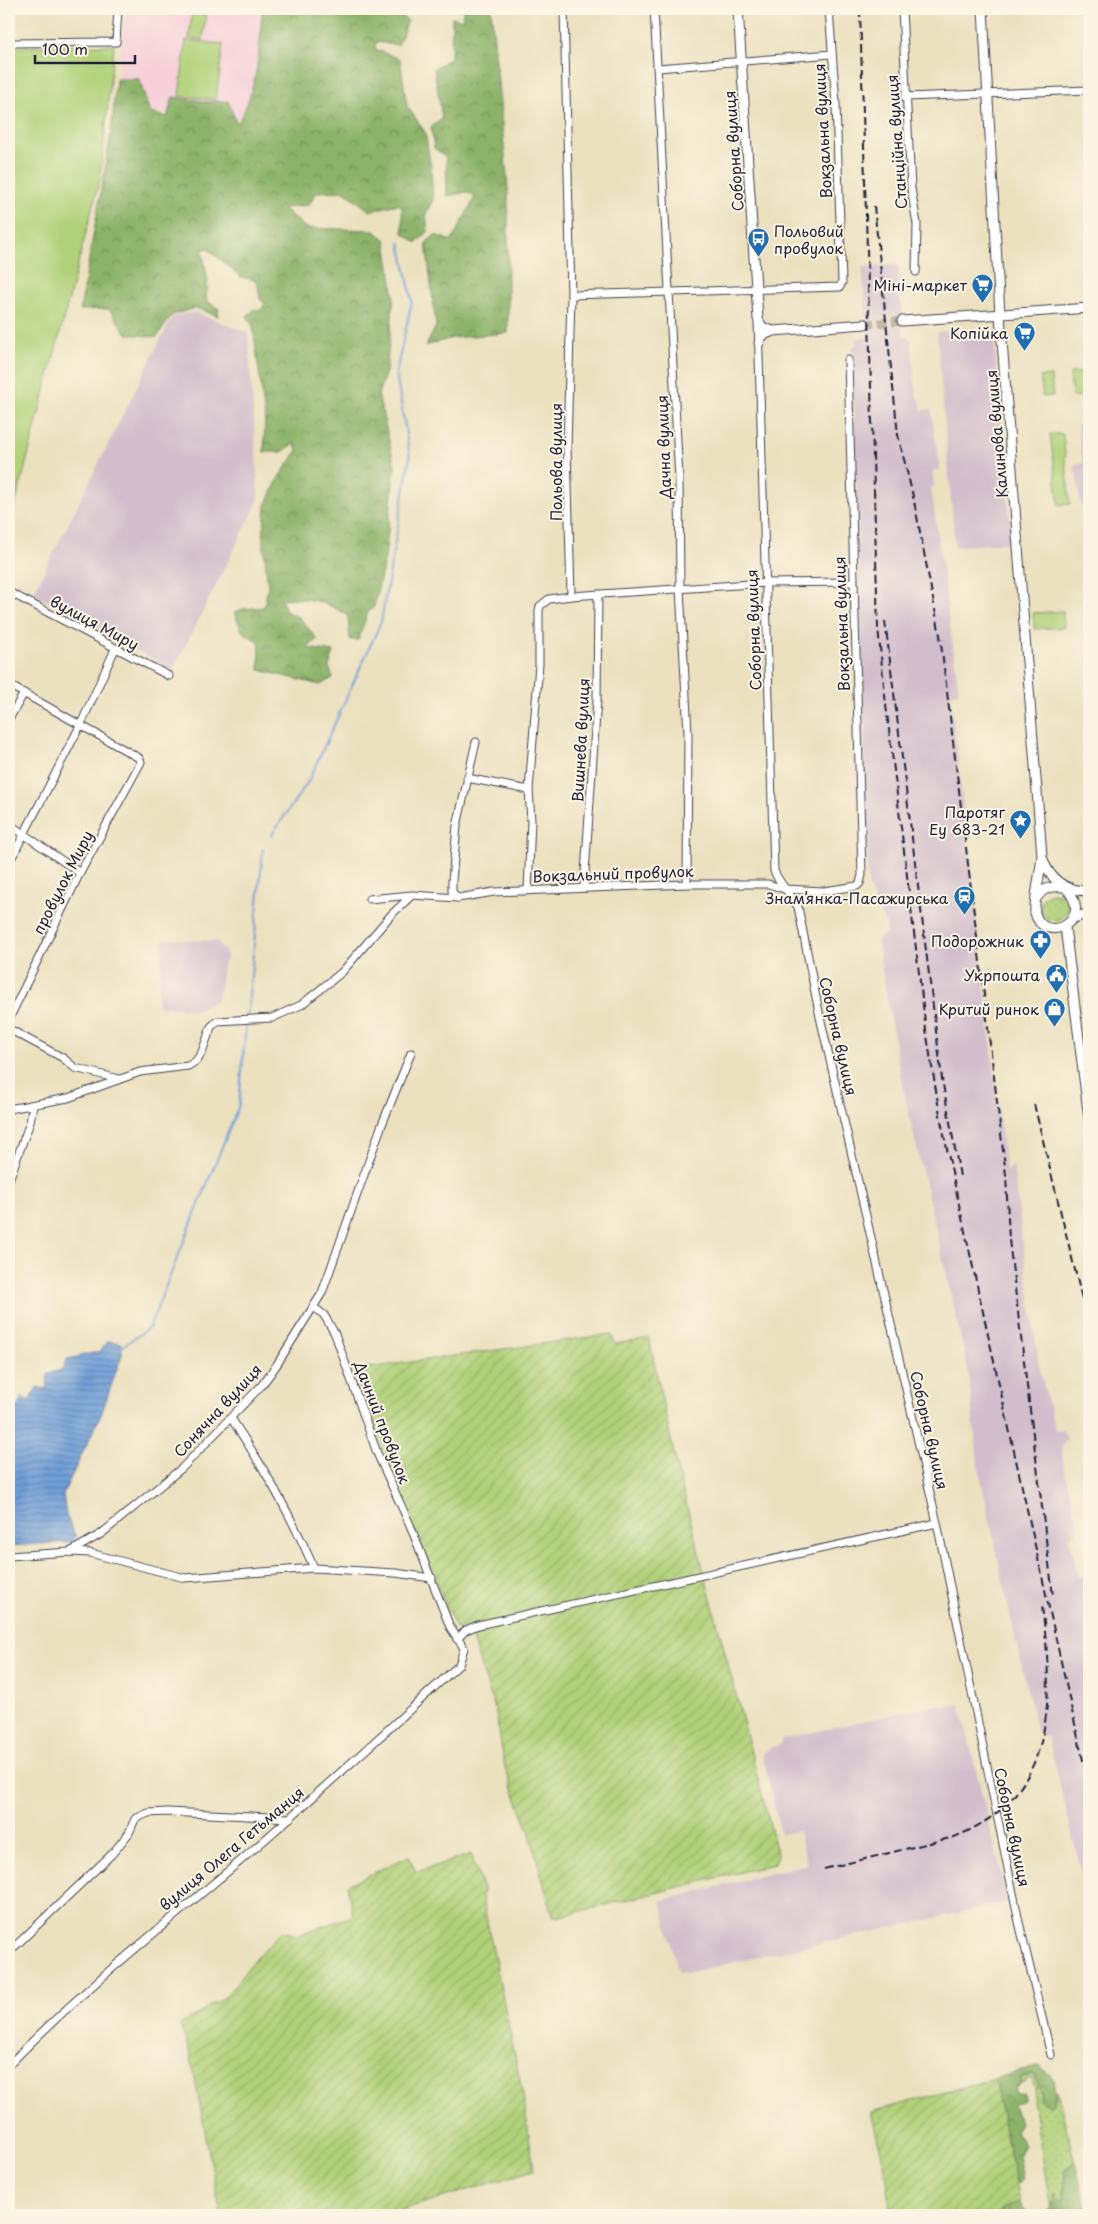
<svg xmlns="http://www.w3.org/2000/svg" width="1098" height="2224" font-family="'Playpen Sans',sans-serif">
	<defs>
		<pattern id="grass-dots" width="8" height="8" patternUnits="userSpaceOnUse" patternTransform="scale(1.25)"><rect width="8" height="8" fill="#b0d179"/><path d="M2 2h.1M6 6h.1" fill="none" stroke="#97b36a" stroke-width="1.8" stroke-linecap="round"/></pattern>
		<pattern id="forest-crowns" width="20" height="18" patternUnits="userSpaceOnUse" patternTransform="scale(1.25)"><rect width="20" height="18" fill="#8cb369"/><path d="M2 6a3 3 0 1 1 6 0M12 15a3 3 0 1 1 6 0" fill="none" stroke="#729158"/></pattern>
		<pattern id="garden-furrows" width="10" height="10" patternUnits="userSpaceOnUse" patternTransform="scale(1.25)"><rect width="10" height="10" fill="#b0d179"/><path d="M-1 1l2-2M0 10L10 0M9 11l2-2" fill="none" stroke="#97b36a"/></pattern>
		<pattern id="water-rules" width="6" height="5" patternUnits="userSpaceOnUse" patternTransform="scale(1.25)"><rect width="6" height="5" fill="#6e9dd7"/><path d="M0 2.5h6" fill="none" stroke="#5a80b0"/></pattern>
	</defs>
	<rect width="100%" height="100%" fill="#fcf5e5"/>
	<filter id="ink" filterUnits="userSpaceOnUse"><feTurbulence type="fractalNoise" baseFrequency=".02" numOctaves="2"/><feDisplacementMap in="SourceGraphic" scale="10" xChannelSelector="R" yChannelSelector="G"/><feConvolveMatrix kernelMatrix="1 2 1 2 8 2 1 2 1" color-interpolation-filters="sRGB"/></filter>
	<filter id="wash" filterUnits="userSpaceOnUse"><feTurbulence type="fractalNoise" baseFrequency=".0096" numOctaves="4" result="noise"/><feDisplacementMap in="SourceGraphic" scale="20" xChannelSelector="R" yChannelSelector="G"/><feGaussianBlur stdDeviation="1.12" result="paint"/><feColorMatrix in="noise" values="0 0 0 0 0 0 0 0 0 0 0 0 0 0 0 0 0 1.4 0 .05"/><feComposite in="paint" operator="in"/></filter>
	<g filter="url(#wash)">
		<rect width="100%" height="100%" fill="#ebe1bf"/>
		<polygon fill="#f6cfd9" points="126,9 270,9 256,119 115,110"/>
		<g fill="#d1bdcb">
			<polygon points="898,265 903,335 911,340 917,398 920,399 922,410 931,409 940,469 932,471 934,486 931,487 959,692 950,694 1006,1171 1009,1171 1009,1167 1013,1166 1038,1361 1055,1431 1063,1430 1067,1438 1062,1446 1063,1464 1079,1530 1069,1537 1078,1577 1087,1575 1089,1586 1089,1895 1087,1895 1048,1737 1038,1736 1008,1606 978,1464 968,1369 900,1075 877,939 887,933 886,925 868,886 852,348 857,344 857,338 868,338 862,267"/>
			<polygon points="195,312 248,333 259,500 173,670 33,594 172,317"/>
			<polygon points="993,328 1012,542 955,547 937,332"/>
			<polygon points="1089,422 1089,507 1082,508 1074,465 1083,463 1077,425"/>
			<polygon points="163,939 217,941 227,955 227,961 224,961 218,1000 195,1010 157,1005"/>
			<polygon points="960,1704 1008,1902 686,1973 678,1971 661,1901 807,1864 799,1831 781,1834 762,1753 769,1748 781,1744 781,1739 936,1705 944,1707"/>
		</g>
		<g fill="url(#grass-dots)" stroke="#697a5a">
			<circle cx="1054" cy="907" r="14"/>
			<polygon points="1033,2074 1042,2093 1052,2106 1057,2091 1075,2163 1065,2170 1064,2200 1060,2200 1056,2194 1051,2210 1033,2101 1035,2088 1031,2078 1021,2083 1020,2078"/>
		</g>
		<g fill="url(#forest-crowns)" stroke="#576a52">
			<path d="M262 9H396V12L408 21 398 45 376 42 375 49 400 59 407 106 425 132 431 168 433 199 426 214 428 232 416 243 403 233 402 208 398 204 370 211 344 191 317 192 309 205 283 208 306 228 373 230 386 240 394 297 386 372 378 394 395 466 385 558 374 607 368 612 358 640H350L348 616C326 601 308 597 281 599L287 612 300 618 317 639 308 648 334 652 329 667 333 678 320 685 259 670 260 643 242 631 234 612 243 609 264 607 268 587 263 538 266 505 279 477 298 450 294 444 282 452H264L265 417 253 326 247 316 254 309 260 311 265 304 260 299 258 284 252 279 241 277 207 248 202 251 208 280 206 300 219 309 218 316 196 308 172 315 157 337 127 334 109 309 80 310 111 134 116 79H139L150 113 167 117 173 97 208 102 228 101 237 124C258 90 260 47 262 9Z"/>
			<polygon points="465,9 491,9 508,188 508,333 452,338 426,346 436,326 426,243 435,235 452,241 475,197 467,192 447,196 446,157 434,148 431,127 442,118 434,68 451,58 452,17 462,20 463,12"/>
			<path d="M1039 2065C1043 2071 1048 2072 1052 2077 1058 2087 1055 2096 1052 2106L1040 2100 1042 2093 1033 2074 1020 2078 1021 2083 1015 2087V2092L1024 2094V2100L1014 2104 1020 2123 1015 2131 1024 2145 1018 2156 1023 2178 1017 2185 994 2079Z"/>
			<polygon points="1075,2163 1088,2215 1048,2215 1056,2193 1060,2200 1064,2200 1065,2170"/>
			<polygon points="1020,2201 1023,2210 1039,2215 996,2215"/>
		</g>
		<g fill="#b0d179" stroke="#697a5a">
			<polygon points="192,13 206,15 203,40 189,38"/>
			<polygon points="186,40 223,44 216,100 179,96"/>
			<polygon points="114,45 100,179 9,529 9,47"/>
			<polygon points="1082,372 1084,396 1072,397 1070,373"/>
			<polygon points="1051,376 1053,396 1043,397 1040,377"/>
			<polygon points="1050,434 1063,434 1070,504 1059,505"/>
			<polygon points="1063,611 1064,627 1034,629 1033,613"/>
		</g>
		<g fill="url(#garden-furrows)" stroke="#697a5a">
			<polygon points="611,1334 615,1344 649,1338 677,1468 778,1856 774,1864 553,1918 530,1834 505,1768 495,1709 468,1627 456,1629 389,1470 356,1377 361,1369"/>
			<polygon points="471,1854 483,1889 482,1897 523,2095 534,2170 411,2207 390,2215 221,2215 190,2053 180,2025 226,1996 255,1959 282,1931 297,1935 353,1916 347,1885 409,1856 416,1872"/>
			<polygon points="994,2079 1020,2201 996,2215 891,2215 886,2173 871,2112"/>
		</g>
		<polygon fill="url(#water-rules)" stroke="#486089" points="108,1341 122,1343 122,1355 101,1415 63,1494 66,1515 76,1537 72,1542 9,1546 9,1409 18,1406 22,1397 29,1401 37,1387 47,1389 48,1374 63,1369 67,1359 101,1351"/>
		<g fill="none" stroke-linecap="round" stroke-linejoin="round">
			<g stroke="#6e9dd7" stroke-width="2">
				<polyline points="271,836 309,780 381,622 410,457 396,373 412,301 400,242"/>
				<polyline points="247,1018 263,849"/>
				<polyline points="120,1348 149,1328 239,1105 246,1023"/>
			</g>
		</g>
	</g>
	<g filter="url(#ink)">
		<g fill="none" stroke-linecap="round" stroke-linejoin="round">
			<polyline stroke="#c3bba5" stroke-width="9" stroke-dasharray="9 4.5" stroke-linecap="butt" points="865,324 902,321"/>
			<defs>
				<g id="minor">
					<polyline points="654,9 679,479 680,589 688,733 687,884"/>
					<polyline points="902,9 911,188 917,224 916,272"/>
					<polyline points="9,43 116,42 118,9"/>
					<polyline points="658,68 832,54"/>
					<polyline points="905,97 1089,90"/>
					<polyline points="571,295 840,287 842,282 836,104 829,9"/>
					<path d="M758 322 774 871C780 885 791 894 798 907L820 1017 937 1523 1019 1922 1051 2055"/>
					<polyline points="9,592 169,676"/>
					<polyline points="571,596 766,583 853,582"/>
					<polyline points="9,685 139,758 141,762 80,873 9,1019"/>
					<polyline points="9,719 24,693"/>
					<polyline points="467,778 529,790"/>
					<polyline points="9,824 80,873"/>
					<polyline points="9,863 81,724 115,649"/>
					<polyline points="584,887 597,700 598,594"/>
					<polyline points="528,890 531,821 529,790 539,664 539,610 540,606 549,599 571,596 567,448 571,295 564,9"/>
					<polyline points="458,898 452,892 452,881 457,826 476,742"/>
					<polyline points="369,899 412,895 458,898 494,892 687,884 768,884 784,889 824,891 857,886 860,883 862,875 848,360"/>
					<polyline points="9,1029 63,1058 75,1068 119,1079"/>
					<polyline points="9,1109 68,1098 140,1072 188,1066 196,1061 202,1052 211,1027 217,1021 272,1018 301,1005 342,972 391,915 410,897"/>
					<polyline points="1089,1149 1089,1150"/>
					<polyline points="9,1180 30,1122 33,1105"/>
					<path d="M231 1418C263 1466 291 1515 314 1568"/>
					<polyline points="70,1552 101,1534 182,1468 262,1385 276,1366 322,1293 381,1127 411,1053"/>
					<polyline points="9,1556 70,1552 90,1553 185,1578 314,1568 395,1573 432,1578"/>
					<polyline points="457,1639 466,1630 478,1625 937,1523"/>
					<polyline points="9,1952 112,1854 129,1833 135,1819 148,1813 168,1812 290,1818"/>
					<path d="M9 2065C80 1991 161 1928 239 1862 314 1798 386 1731 459 1665L464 1648 450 1627 410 1525 377 1453 335 1334 324 1315 315 1308"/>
				</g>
				<g id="tertiary">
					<polyline points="738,9 758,319 762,327 773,331 865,324"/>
					<path d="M983 9 1000 315 1042 856C1041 868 1033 906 1035 913 1043 946 1098 921 1065 887 1052 886 1043 887 1036 899"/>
					<polyline points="902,321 1089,308"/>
					<polyline points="759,343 762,336 773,331"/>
					<path d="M1043 859C1050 881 1066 891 1089 891"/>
					<polyline points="1074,918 1089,913"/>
					<polyline points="1065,927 1089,1119"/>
				</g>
			</defs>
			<use href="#minor" stroke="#403f4f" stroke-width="9"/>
			<use href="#tertiary" stroke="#403f4f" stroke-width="11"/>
			<use href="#minor" stroke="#fff" stroke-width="7"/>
			<use href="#tertiary" stroke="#fff" stroke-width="9"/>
			<g stroke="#22223b" stroke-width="2" stroke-dasharray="8 4" stroke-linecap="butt">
				<polyline points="860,9 878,628 886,705 926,1030 941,1121 960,1209 1089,1787"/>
				<polyline points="874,206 898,435 913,496 940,635 1006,1175 1009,1240 1053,1596"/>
				<polyline points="885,621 942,1079 960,1176"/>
				<polyline points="1034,1104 1089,1327"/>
				<path d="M824 1869 954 1837C1057 1797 1054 1699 1042 1606"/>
			</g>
		</g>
	</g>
	<defs>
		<symbol id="bus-pin" viewBox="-11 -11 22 30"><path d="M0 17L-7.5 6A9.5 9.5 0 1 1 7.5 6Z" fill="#1f6fb2" stroke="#fcf5e5"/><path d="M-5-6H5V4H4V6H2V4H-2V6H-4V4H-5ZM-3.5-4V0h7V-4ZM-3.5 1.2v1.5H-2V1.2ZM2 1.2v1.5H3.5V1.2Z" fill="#fff"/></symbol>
		<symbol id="supermarket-pin" viewBox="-11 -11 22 30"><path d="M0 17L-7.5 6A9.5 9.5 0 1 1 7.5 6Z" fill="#1f6fb2" stroke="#fcf5e5"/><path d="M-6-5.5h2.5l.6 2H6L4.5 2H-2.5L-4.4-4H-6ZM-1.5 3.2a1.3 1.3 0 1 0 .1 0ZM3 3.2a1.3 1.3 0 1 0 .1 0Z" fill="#fff"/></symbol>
		<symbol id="sight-pin" viewBox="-11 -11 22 30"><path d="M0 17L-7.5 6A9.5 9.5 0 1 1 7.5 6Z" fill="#1f6fb2" stroke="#fcf5e5"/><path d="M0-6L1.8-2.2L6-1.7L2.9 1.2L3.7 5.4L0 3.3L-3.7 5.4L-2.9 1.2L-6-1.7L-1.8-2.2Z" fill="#fff"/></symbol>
		<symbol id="station-pin" viewBox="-11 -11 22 30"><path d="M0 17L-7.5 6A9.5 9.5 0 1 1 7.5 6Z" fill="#1f6fb2" stroke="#fcf5e5"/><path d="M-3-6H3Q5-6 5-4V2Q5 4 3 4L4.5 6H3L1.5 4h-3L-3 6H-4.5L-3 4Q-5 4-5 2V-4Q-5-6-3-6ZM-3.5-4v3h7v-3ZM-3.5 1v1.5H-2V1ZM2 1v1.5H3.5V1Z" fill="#fff"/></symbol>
		<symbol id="pharmacy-pin" viewBox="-11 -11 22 30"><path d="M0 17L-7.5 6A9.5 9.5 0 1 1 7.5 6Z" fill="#1f6fb2" stroke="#fcf5e5"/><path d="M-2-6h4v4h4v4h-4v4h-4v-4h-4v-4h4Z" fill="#fff"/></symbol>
		<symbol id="civic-pin" viewBox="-11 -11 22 30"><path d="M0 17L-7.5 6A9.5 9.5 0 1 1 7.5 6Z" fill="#1f6fb2" stroke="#fcf5e5"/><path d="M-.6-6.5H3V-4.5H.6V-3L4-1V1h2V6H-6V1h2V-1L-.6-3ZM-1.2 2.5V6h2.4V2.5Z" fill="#fff"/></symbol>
		<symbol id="shop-pin" viewBox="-11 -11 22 30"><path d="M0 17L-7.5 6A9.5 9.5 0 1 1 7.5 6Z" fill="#1f6fb2" stroke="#fcf5e5"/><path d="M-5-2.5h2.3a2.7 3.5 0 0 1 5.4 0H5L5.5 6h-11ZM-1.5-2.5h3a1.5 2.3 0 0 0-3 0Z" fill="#fff"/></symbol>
	</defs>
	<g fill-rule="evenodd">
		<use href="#bus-pin" x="746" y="226" width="25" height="34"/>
		<use href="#supermarket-pin" x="970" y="272" width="25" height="34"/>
		<use href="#supermarket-pin" x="1012" y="320" width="25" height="34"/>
		<use href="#sight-pin" x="1008" y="808" width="25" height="34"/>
		<use href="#station-pin" x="952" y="884" width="25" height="34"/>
		<use href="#pharmacy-pin" x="1028" y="928" width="25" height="34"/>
		<use href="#civic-pin" x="1044" y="962" width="25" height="34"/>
		<use href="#shop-pin" x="1042" y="996" width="25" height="34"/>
	</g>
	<g text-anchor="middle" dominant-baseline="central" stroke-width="4" stroke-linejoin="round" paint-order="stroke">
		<g font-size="15" fill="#22223b" stroke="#fcf5e5">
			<text transform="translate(822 131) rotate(-93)">Вокзальна вулиця</text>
			<text transform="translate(896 142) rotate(-94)">Станційна вулиця</text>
			<text transform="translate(733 151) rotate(-94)">Соборна вулиця</text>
			<text transform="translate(996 434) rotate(-95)">Калинова вулиця</text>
			<text transform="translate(663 447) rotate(-92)">Дачна вулиця</text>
			<text transform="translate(555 462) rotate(-90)">Польова вулиця</text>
			<text transform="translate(95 622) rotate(28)">вулиця Миру</text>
			<text transform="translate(841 624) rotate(-92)">Вокзальна вулиця</text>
			<text transform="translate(753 630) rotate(-92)">Соборна вулиця</text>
			<text transform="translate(580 740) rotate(-87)">Вишнева вулиця</text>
			<text transform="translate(613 873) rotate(-2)">Вокзальний провулок</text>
			<text transform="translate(62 882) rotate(-63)">провулок Миру</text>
			<text transform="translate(839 1036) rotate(77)">Соборна вулиця</text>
			<text transform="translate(217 1410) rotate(-47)">Сонячна вулиця</text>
			<text transform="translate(383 1422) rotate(69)">Дачний провулок</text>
			<text transform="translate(930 1430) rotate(77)">Соборна вулиця</text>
			<text transform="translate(1013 1827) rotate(78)">Соборна вулиця</text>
			<text transform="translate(231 1848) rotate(-40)">вулиця Олега Гетьманця</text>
		</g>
		<g font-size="15" fill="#22223b" stroke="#fcf5e5" text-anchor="end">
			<text x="774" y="230" text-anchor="start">Польовий<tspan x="774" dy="17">провулок</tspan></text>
			<text x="967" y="284">Міні-маркет</text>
			<text x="1008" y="332">Копійка</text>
			<text x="1005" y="811">Паротяг<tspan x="1005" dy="17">Еу 683-21</tspan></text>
			<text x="948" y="897">Знам’янка-Пасажирська</text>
			<text x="1024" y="940">Подорожник</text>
			<text x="1040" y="974">Укрпошта</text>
			<text x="1039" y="1008">Критий ринок</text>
		</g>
	</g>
	<rect width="1098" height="2224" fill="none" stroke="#fcf5e5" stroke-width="30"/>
	<path d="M35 55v8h100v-8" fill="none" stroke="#22223b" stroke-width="2.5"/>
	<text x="42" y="55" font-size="15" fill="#22223b" stroke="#fcf5e5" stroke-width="4" paint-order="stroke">100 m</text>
</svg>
